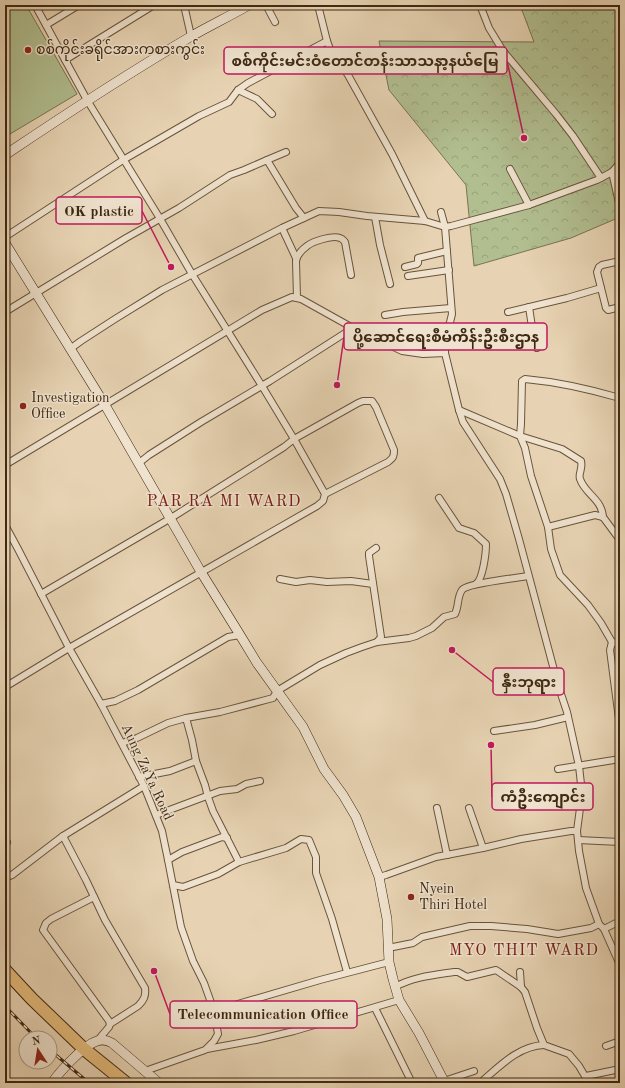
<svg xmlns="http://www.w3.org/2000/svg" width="625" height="1088" font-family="'Old Standard TT','Noto Sans Myanmar',serif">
	<defs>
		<pattern id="park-crowns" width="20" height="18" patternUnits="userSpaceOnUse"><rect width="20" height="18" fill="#b1be90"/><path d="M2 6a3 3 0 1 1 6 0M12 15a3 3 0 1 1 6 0" fill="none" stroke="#99a37b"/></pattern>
	</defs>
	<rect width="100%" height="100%" fill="#e7d3b3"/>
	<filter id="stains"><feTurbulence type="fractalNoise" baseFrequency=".005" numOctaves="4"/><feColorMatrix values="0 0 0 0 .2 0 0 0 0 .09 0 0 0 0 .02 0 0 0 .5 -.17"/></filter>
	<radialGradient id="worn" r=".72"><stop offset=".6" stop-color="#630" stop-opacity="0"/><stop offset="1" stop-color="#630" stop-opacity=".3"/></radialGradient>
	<polygon fill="url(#park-crowns)" stroke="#787451" points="520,5 620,5 620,217 571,238 474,266 466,185 389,90 379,41 534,42"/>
	<polygon fill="#b1be90" stroke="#787451" points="5,5 26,5 77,94 5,137"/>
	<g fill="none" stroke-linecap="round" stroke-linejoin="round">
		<defs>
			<g id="street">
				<polyline points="184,5 191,36"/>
				<polyline points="266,5 275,22"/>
				<polyline points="318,5 327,41 330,49 348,75 392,154 425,221"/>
				<polyline points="480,5 489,28 503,51 556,114 573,136 601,178"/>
				<polyline points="46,25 79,5"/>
				<polyline points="65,60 154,5"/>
				<polyline points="238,90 257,99 272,114"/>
				<polyline points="267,160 286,152"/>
				<polyline points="510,169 529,205"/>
				<polyline points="612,172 620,207"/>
				<polyline points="441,212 445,227 452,314 445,343 445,353"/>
				<polyline points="375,217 380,245 390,284"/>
				<polyline points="282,228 296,258"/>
				<polyline points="5,237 123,160 199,116 229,102 238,90 248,83 327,41"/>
				<polyline points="620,261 602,265 599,267 597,272 606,308 608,310 620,307"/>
				<polyline points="405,267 417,264 418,263 418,258 447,251"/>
				<polyline points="408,276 449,270"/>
				<path d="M297 298 296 261C297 255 303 249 307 246 313 241 333 235 340 238 343 239 343 240 345 242L351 275"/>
				<polyline points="529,307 532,327 537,348"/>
				<polyline points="5,312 126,238 179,208 230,175 244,170 267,160 296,208 304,218"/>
				<polyline points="508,312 567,298 601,288"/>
				<polyline points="385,315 403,312 451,308"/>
				<polyline points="70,349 81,341 115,319 162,290 282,228 319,211 339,212 367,216 425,221 445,227 451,226 529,205 597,180 612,172 620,163"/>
				<polyline points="459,410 520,436 525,448 531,476 548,527 551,549 560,575 588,605 601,623 612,642 620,644"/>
				<polyline points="139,463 149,455 201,422 270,381 353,328"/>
				<polyline points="5,465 262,310 292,297 301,299 353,328 402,351 423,354 445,353 459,410 463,422 500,479 506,494 519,539 558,685 567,712 579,766 582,793 577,831 579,851 586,888 599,924 604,929 620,965"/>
				<path d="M439 498 459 528 474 533 486 544C486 553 483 579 476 584"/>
				<path d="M603 517C602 499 585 494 580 479 578 474 583 469 581 461L562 449 520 436 521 424 522 381 525 379C558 382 589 389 620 398"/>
				<polyline points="5,525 18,549 69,648 101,704 144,786 162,831 168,860 181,927 193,961 204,983 214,1011 218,1034 214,1041 205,1050 145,1071"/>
				<polyline points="548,527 595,515 603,517 620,540"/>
				<polyline points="376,548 369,553 369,556 381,637 377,642"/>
				<polyline points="280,579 296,582 310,580 327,582 351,581 373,584"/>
				<path d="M41 594 171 518 284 447 294 439 358 403 363 401H372L376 407 394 450C394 457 393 458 388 462L325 494"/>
				<polyline points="612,642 610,650 620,727"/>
				<polyline points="5,687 69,648 317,506 323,501 325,494 294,439 262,386 192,274 159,217 87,100 35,5"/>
				<polyline points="101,704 115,701 138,690 228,637 240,635"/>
				<polyline points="186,718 192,740 196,761 205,785 208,797 213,811 239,862"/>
				<polyline points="494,731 535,725 568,717"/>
				<path d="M122 743 137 738 168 723 186 718 220 712 273 698 277 691 320 665 346 653 362 647 377 642 409 638 416 636 432 628 444 617 455 614C459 606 457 597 462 590 467 583 518 578 528 576"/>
				<polyline points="558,769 620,759"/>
				<polyline points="139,777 170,771 196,761"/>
				<polyline points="531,796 567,792 582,793"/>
				<polyline points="437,808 447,855"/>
				<polyline points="469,808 483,848"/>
				<polyline points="156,815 220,791 237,789 246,784 260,781"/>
				<path d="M63 836 86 880 105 920 145 988C146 996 144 1000 138 1006L110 1024"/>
				<polyline points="5,838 7,842 5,843"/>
				<polyline points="578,840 620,842"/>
				<polyline points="168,860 182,852 222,837 227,838"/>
				<polyline points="379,877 386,875 436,857 483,848 521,839 571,831 577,831"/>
				<polyline points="5,878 12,875 63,836 144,786"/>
				<polyline points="173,885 183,887 218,874 239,862 286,848 301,839 309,840 316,857 316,873 332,919 347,972"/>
				<polyline points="94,897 51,919 46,923 43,930 109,1021 110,1024 109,1027 98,1040"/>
				<polyline points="604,929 620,921"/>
				<polyline points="388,948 413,943 422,937 470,926 491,926 527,929 558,934 591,928 599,924"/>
				<polyline points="520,972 521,987"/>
				<path d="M395 987C413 977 434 975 454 972H458L467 977 496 970 521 987 525 992 537 1028 544 1045 569 1054 579 1066 589 1083"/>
				<polyline points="375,1008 412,1083"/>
				<polyline points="214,1011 320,980 389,962"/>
				<polyline points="606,1046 620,1041"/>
				<polyline points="207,1049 256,1040 294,1031 399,1000"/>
				<polyline points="586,1076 620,1069"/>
				<polyline points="444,1081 474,1071"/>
				<path d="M480 1083C499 1067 518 1046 544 1045"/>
			</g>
			<g id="secondary">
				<path d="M5 155C66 114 127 74 190 37 209 26 230 16 249 5"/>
				<polyline points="5,243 105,405 201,572 240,635 257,663 303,727 324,769 343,795 356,817 379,877 387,919 389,962 393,979 399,1000 419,1033 445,1083"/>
				<path d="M52 1083C60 1071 84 1045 97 1041 103 1039 107 1040 112 1043L159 1083"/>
			</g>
			<polyline id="highway" points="5,970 32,999 84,1049 126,1083"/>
		</defs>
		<use href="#street" stroke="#69543a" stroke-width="8"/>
		<use href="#secondary" stroke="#3f2912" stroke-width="10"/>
		<use href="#highway" stroke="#3f2912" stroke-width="14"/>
		<use href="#street" stroke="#efe2ce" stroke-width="6"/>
		<use href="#secondary" stroke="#efe2ce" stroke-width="9"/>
		<use href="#highway" stroke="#e4ba7a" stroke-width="12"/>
		<defs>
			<g id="rail">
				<polyline points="5,1006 36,1038"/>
				<polyline points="50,1050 89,1083"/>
			</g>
		</defs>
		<use href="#rail" stroke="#3f2912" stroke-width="3"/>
		<use href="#rail" stroke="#efe2ce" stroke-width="1.5" stroke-dasharray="4.5" stroke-linecap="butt"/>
	</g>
	<g fill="#8f2418" stroke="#efe2ce" stroke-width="1.5">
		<circle cx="28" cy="50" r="4"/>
		<circle cx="23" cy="406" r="4"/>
		<circle cx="411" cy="897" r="4"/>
	</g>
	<g text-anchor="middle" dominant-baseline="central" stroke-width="3" stroke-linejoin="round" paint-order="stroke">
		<g font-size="14" fill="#3f2912" stroke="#efe2ce" text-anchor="start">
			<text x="36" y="50">စစ်ကိုင်းခရိုင်အားကစားကွင်း</text>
			<text x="31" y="398">Investigation<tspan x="31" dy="16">Office</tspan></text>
			<text x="419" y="889">Nyein<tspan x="419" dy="16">Thiri Hotel</tspan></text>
		</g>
		<g font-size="14" fill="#3f2912" stroke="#efe2ce">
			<text transform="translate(147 772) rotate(65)">Aung ZaYa Road</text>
		</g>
		<g font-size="16" letter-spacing="1" fill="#7a1f14" stroke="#efe2ce">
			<text x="224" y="502">PAR RA MI WARD</text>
			<text x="524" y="951">MYO THIT WARD</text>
		</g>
	</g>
	<path fill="none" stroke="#c2185b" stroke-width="1.5" d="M524 138L507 61M171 267L142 211M337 385L344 337M452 650L493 682M491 745L492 797M154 971L170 1014"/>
	<g fill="#c2185b" stroke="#efe2ce" stroke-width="1.5">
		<circle cx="524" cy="138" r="4"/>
		<circle cx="171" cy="267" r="4"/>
		<circle cx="337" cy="385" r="4"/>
		<circle cx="452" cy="650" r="4"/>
		<circle cx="491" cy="745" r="4"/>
		<circle cx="154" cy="971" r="4"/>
	</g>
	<g fill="#efe2ce" stroke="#c2185b" stroke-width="1.5">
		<rect x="224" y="47" width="283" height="27" rx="4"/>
		<rect x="56" y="197" width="86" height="27" rx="4"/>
		<rect x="344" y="323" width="203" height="27" rx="4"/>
		<rect x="493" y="668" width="71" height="27" rx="4"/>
		<rect x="492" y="783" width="101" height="27" rx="4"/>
		<rect x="170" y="1001" width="187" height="27" rx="4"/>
	</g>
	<g font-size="15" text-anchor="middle" font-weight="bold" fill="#3f2912">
		<text x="365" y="66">စစ်ကိုင်းမင်းဝံတောင်တန်းသာသနာ့နယ်မြေ</text>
		<text x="99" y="216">OK plastic</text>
		<text x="446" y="342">ပို့ဆောင်ရေးစီမံကိန်းဦးစီးဌာန</text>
		<text x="529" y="687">နှီးဘုရား</text>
		<text x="543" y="802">ကံဦးကျောင်း</text>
		<text x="263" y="1019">Telecommunication Office</text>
	</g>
	<rect width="625" height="1088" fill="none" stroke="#e7d3b3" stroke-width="20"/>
	<rect x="6" y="6" width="613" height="1076" fill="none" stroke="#3f2912" stroke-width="2"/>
	<rect x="10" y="10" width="605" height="1068" fill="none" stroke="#3f2912"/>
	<g transform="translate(38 1050) rotate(348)"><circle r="19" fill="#efe2ce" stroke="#a99883"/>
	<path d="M0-3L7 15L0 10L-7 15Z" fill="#8f2418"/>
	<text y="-6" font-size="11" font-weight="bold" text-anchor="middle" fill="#3f2912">N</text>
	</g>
	<rect width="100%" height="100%" filter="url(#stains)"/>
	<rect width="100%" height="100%" fill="url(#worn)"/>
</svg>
